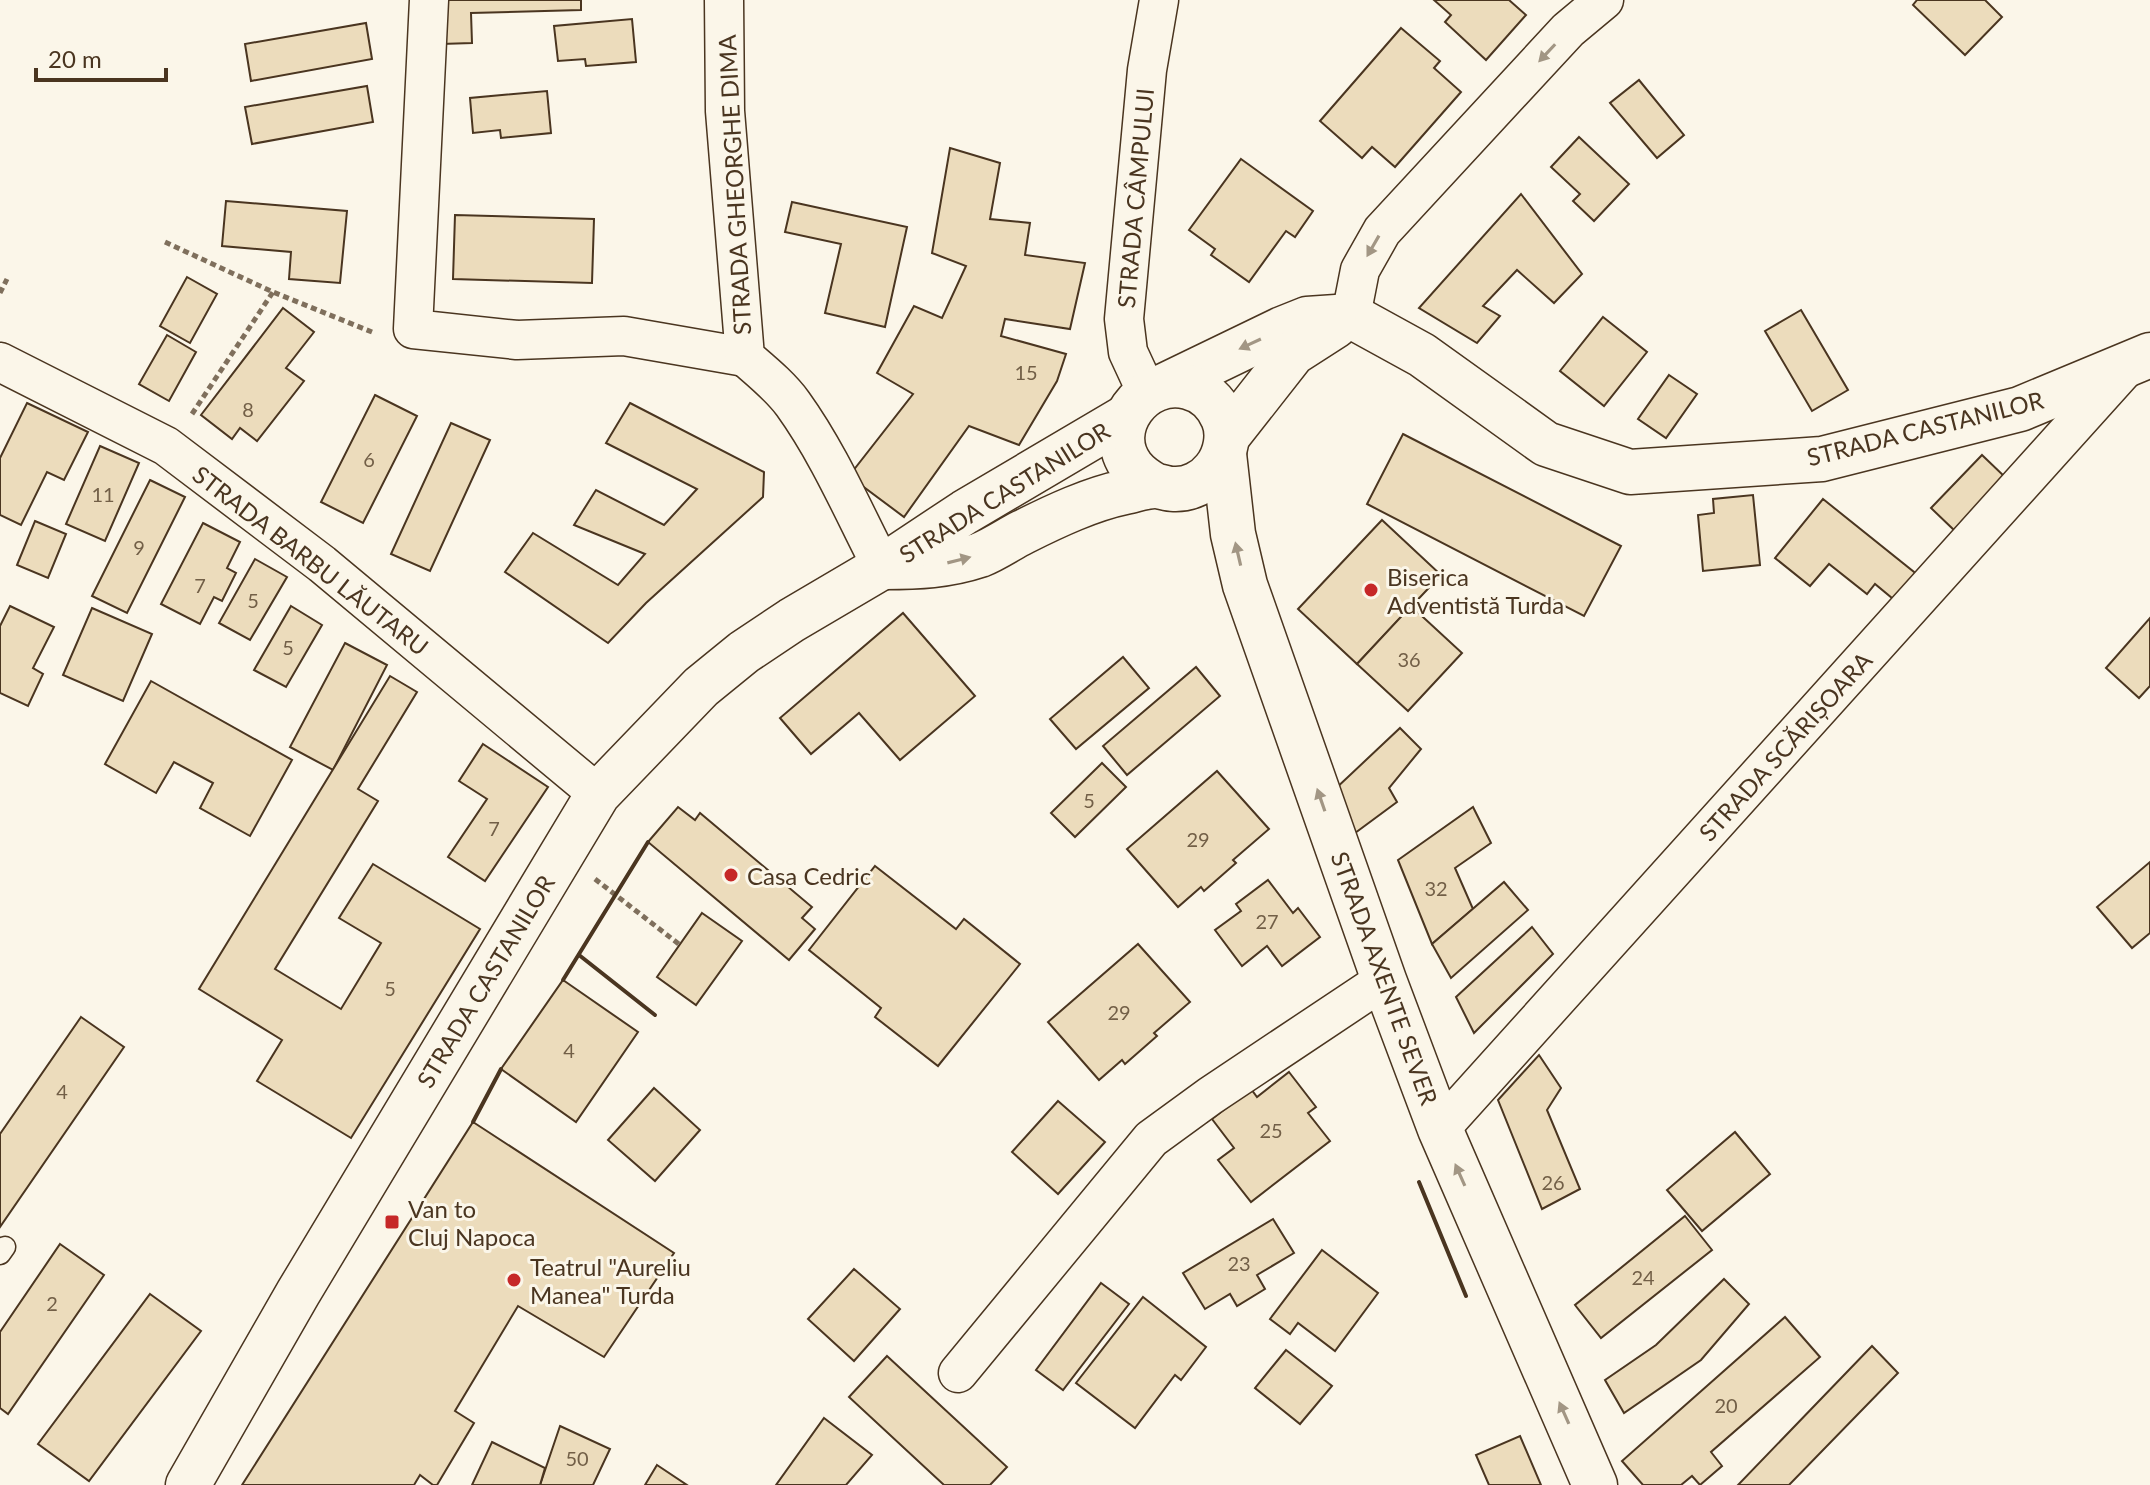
<svg xmlns="http://www.w3.org/2000/svg" width="2150" height="1485" font-family="Lato,sans-serif">
	<rect width="100%" height="100%" fill="#fbf6e9"/>
	<g fill="#ecdcbc" stroke="#4a3520" stroke-width="2">
		<polygon points="440,0 581,0 581,10 471,13 472,43 441,44"/>
		<polygon points="1434,0 1509,0 1526,15 1486,60 1445,22 1451,15"/>
		<polygon points="1917,0 1985,0 2002,17 1965,55 1913,5"/>
		<polygon points="632,19 636,62 586,66 585,59 558,61 554,26"/>
		<polygon points="366,23 372,59 251,81 245,44"/>
		<polygon points="1401,28 1440,61 1434,68 1461,92 1395,167 1372,147 1362,158 1320,121"/>
		<polygon points="1639,80 1684,135 1657,158 1610,103"/>
		<polygon points="367,86 373,122 252,144 245,107"/>
		<polygon points="547,91 551,133 501,138 500,130 473,133 470,98"/>
		<polygon points="1579,137 1629,184 1594,221 1573,201 1580,194 1551,167"/>
		<polygon points="950,148 1000,163 990,219 1030,223 1025,255 1085,263 1070,329 1005,319 1001,336 1066,354 1057,381 1019,445 969,426 904,517 849,476 913,394 877,373 914,306 942,318 966,266 932,253"/>
		<polygon points="1241,159 1313,211 1295,237 1286,231 1249,282 1211,255 1215,249 1189,230"/>
		<polygon points="1521,194 1582,274 1554,303 1517,270 1483,306 1500,316 1477,343 1419,308"/>
		<polygon points="226,201 347,211 340,283 289,279 291,252 222,246"/>
		<polygon points="792,202 907,227 885,327 825,313 841,244 785,232"/>
		<polygon points="455,215 594,219 592,283 453,279"/>
		<polygon points="187,277 217,294 190,343 160,326"/>
		<polygon points="283,308 314,332 286,368 304,381 257,441 240,428 232,439 201,415"/>
		<polygon points="1801,310 1848,390 1812,411 1765,331"/>
		<polygon points="1603,317 1647,352 1604,406 1560,371"/>
		<polygon points="167,335 196,352 169,401 139,384"/>
		<polygon points="1669,375 1697,394 1666,438 1638,419"/>
		<polygon points="375,395 417,416 363,523 321,502"/>
		<polygon points="27,403 88,432 64,480 47,472 21,525 0,515 0,458"/>
		<polygon points="630,403 764,472 763,497 646,603 608,643 505,572 533,533 618,585 645,554 574,525 596,490 664,525 697,489 606,443"/>
		<polygon points="451,423 490,440 430,571 391,554"/>
		<polygon points="1403,434 1621,546 1584,616 1367,504"/>
		<polygon points="100,446 139,463 105,541 66,524"/>
		<polygon points="1982,455 2006,478 1955,531 1931,508"/>
		<polygon points="150,480 185,497 127,613 92,596"/>
		<polygon points="1753,495 1760,565 1703,571 1698,515 1714,513 1713,499"/>
		<polygon points="1823,499 1919,576 1898,603 1875,584 1867,594 1829,564 1810,586 1775,558"/>
		<polygon points="1382,520 1441,575 1357,664 1298,609"/>
		<polygon points="35,521 66,534 48,578 17,565"/>
		<polygon points="203,523 240,542 227,568 236,573 222,601 214,597 200,624 161,604"/>
		<polygon points="255,559 287,577 250,640 219,623"/>
		<polygon points="10,606 54,627 33,668 43,674 28,706 0,693 0,626"/>
		<polygon points="291,606 322,625 286,687 254,670"/>
		<polygon points="1411,606 1462,653 1408,711 1357,664"/>
		<polygon points="92,608 152,634 123,701 63,675"/>
		<polygon points="903,613 975,696 900,760 859,713 811,754 780,718"/>
		<polygon points="2150,618 2150,686 2139,698 2106,668"/>
		<polygon points="345,643 387,665 333,770 290,747"/>
		<polygon points="1123,657 1149,688 1076,749 1050,719"/>
		<polygon points="1196,667 1220,696 1127,775 1103,746"/>
		<polygon points="390,676 417,692 358,789 378,801 275,969 341,1009 381,943 339,918 373,864 480,929 351,1138 257,1081 282,1040 199,989"/>
		<polygon points="151,681 292,760 250,836 200,808 213,783 174,762 156,793 105,764"/>
		<polygon points="1400,728 1421,749 1389,788 1397,802 1351,836 1332,792"/>
		<polygon points="483,744 548,787 485,881 448,857 487,799 459,781"/>
		<polygon points="1102,763 1126,787 1075,837 1051,813"/>
		<polygon points="1217,771 1269,829 1233,860 1236,863 1204,891 1201,887 1178,907 1127,849"/>
		<polygon points="678,807 695,820 700,813 812,907 802,918 815,929 789,960 648,842"/>
		<polygon points="1473,807 1491,843 1455,868 1473,909 1432,944 1398,860"/>
		<polygon points="2150,862 2150,933 2132,948 2097,907"/>
		<polygon points="875,866 956,929 964,919 1020,964 938,1066 875,1017 881,1008 809,950"/>
		<polygon points="1268,880 1293,913 1298,908 1320,937 1282,966 1267,946 1242,966 1215,930 1241,911 1236,904"/>
		<polygon points="1504,882 1528,910 1451,978 1432,944"/>
		<polygon points="702,913 742,941 696,1005 657,977"/>
		<polygon points="1532,927 1553,954 1474,1033 1456,997"/>
		<polygon points="1138,944 1190,1002 1154,1033 1157,1036 1125,1064 1122,1060 1099,1080 1048,1022"/>
		<polygon points="563,980 638,1032 576,1122 501,1069"/>
		<polygon points="81,1017 124,1047 0,1227 0,1134"/>
		<polygon points="1539,1055 1561,1088 1547,1110 1580,1189 1542,1209 1498,1100"/>
		<polygon points="1289,1072 1316,1107 1308,1113 1330,1141 1251,1202 1218,1160 1234,1148 1212,1119 1251,1089 1257,1097"/>
		<polygon points="654,1088 700,1130 655,1181 608,1140"/>
		<polygon points="1058,1101 1105,1142 1058,1194 1012,1152"/>
		<polygon points="473,1122 674,1253 604,1357 518,1306 455,1411 474,1423 437,1485 433,1485 420,1475 414,1485 242,1485"/>
		<polygon points="1735,1132 1770,1174 1702,1231 1667,1190"/>
		<polygon points="1685,1216 1712,1250 1601,1338 1575,1305"/>
		<polygon points="1273,1219 1294,1253 1257,1275 1265,1289 1237,1306 1230,1294 1205,1309 1183,1273"/>
		<polygon points="60,1244 104,1275 8,1414 0,1408 0,1332"/>
		<polygon points="1322,1250 1378,1293 1335,1351 1298,1323 1290,1334 1270,1319"/>
		<polygon points="854,1269 900,1309 854,1361 808,1319"/>
		<polygon points="1724,1279 1749,1304 1701,1360 1624,1413 1605,1380 1656,1345"/>
		<polygon points="1101,1283 1129,1304 1063,1390 1036,1370"/>
		<polygon points="150,1294 201,1331 89,1481 38,1444"/>
		<polygon points="1143,1297 1206,1347 1181,1380 1175,1375 1135,1428 1076,1383"/>
		<polygon points="1785,1317 1820,1357 1711,1452 1722,1466 1700,1485 1692,1476 1681,1485 1643,1485 1622,1461"/>
		<polygon points="1872,1346 1898,1373 1789,1485 1738,1485"/>
		<polygon points="1286,1350 1332,1386 1300,1424 1255,1388"/>
		<polygon points="887,1356 1007,1467 990,1485 944,1485 849,1397"/>
		<polygon points="824,1418 872,1455 846,1485 776,1485"/>
		<polygon points="560,1426 610,1449 593,1485 540,1485"/>
		<polygon points="1520,1436 1541,1485 1489,1485 1476,1455"/>
		<polygon points="492,1442 545,1468 540,1485 472,1485"/>
		<polygon points="657,1465 687,1485 645,1485"/>
	</g>
	<g fill="none" stroke-linecap="round" stroke-linejoin="round">
		<defs>
			<polyline id="lane" points="0,1254 5,1247"/>
			<g id="street">
				<polyline points="429,0 413,329 517,340 624,336 745,357"/>
				<path d="M724 0 725 111 745 357C761 371 780 386 793 404 829 454 854 513 882 567"/>
				<polyline points="1351,316 1360,270 1382,231 1568,30 1604,0"/>
				<polyline points="0,362 166,446 322,564 598,794"/>
				<polyline points="1147,393 1128,352 1124,319 1147,70 1159,0"/>
				<polyline points="1440,1129 2130,363"/>
				<polyline points="958,1373 1151,1139 1210,1096 1384,980"/>
			</g>
			<g id="secondary">
				<polyline points="1164,386 1282,329 1307,319 1351,316 1422,355 1546,444 1630,472 1822,459 2020,409 2150,355"/>
				<polyline points="1227,437 1293,353 1335,326"/>
				<polyline points="1224,454 1233,534 1245,585 1384,980 1440,1129 1595,1485"/>
				<path d="M884 567C918 567 947 566 980 555 995 549 1009 539 1023 532 1055 516 1091 499 1125 492 1135 490 1145 486 1155 486 1161 486 1167 489 1173 489 1189 490 1205 482 1215 469 1226 455 1230 434 1223 418 1216 402 1204 391 1188 387 1143 375 1103 429 1132 467 1139 476 1147 481 1156 486"/>
				<polyline points="188,1485 298,1293 598,794 701,687 744,652 792,620 882,567 965,512 1126,417"/>
			</g>
		</defs>
		<use href="#lane" stroke="#4a3520" stroke-width="23"/>
		<use href="#street" stroke="#4a3520" stroke-width="41"/>
		<use href="#secondary" stroke="#4a3520" stroke-width="47"/>
		<g stroke="#7f6f5c" stroke-width="5" stroke-dasharray="6 4" stroke-linecap="butt">
			<polyline points="165,242 273,292 372,332"/>
			<polyline points="0,293 7,279"/>
			<polyline points="192,414 273,292"/>
			<polyline points="595,879 680,945"/>
		</g>
		<use href="#lane" stroke="#fbf6e9" stroke-width="20"/>
		<use href="#street" stroke="#fbf6e9" stroke-width="38"/>
		<use href="#secondary" stroke="#fbf6e9" stroke-width="44"/>
		<g stroke="#4a3520" stroke-width="4">
			<polyline points="579,955 655,1015"/>
			<polyline points="563,980 648,842"/>
			<polyline points="473,1122 501,1069"/>
			<polyline points="1419,1182 1466,1296"/>
		</g>
	</g>
	<defs><path id="oneway-solid" d="M-6-.8H1V-3.2L6.5 0L1 3.2V.8H-6Z" transform="scale(2)"/></defs>
	<g fill="#a29684">
		<use href="#oneway-solid" transform="translate(1547 53) rotate(133)"/>
		<use href="#oneway-solid" transform="translate(1373 246) rotate(120)"/>
		<use href="#oneway-solid" transform="translate(1250 344) rotate(155)"/>
		<use href="#oneway-solid" transform="translate(1238 554) rotate(-103)"/>
		<use href="#oneway-solid" transform="translate(959 560) rotate(-14)"/>
		<use href="#oneway-solid" transform="translate(1321 800) rotate(-109)"/>
		<use href="#oneway-solid" transform="translate(1460 1175) rotate(-114)"/>
		<use href="#oneway-solid" transform="translate(1564 1413) rotate(-114)"/>
	</g>
	<g fill="#c62828" stroke="#fbf6e9" stroke-width="3">
		<circle cx="1371" cy="590" r="8"/>
		<circle cx="731" cy="875" r="8"/>
		<rect x="384" y="1214" width="16" height="16" rx="4"/>
		<circle cx="514" cy="1280" r="8"/>
	</g>
	<g text-anchor="middle" dominant-baseline="central" stroke-width="6" stroke-linejoin="round" paint-order="stroke">
		<g font-size="20" fill="#725f47">
			<text x="1026" y="372">15</text>
			<text x="248" y="409">8</text>
			<text x="369" y="459">6</text>
			<text x="103" y="494">11</text>
			<text x="139" y="547">9</text>
			<text x="200" y="585">7</text>
			<text x="253" y="600">5</text>
			<text x="288" y="647">5</text>
			<text x="1409" y="659">36</text>
			<text x="1089" y="800">5</text>
			<text x="494" y="828">7</text>
			<text x="1198" y="839">29</text>
			<text x="1436" y="888">32</text>
			<text x="1267" y="921">27</text>
			<text x="390" y="988">5</text>
			<text x="1119" y="1012">29</text>
			<text x="569" y="1050">4</text>
			<text x="62" y="1091">4</text>
			<text x="1271" y="1130">25</text>
			<text x="1553" y="1182">26</text>
			<text x="1239" y="1263">23</text>
			<text x="1643" y="1277">24</text>
			<text x="52" y="1303">2</text>
			<text x="1726" y="1405">20</text>
			<text x="577" y="1458">50</text>
		</g>
		<g font-size="24" fill="#4a3520" stroke="#fbf6e9">
			<text transform="translate(734 185) rotate(-93)">STRADA GHEORGHE DIMA</text>
			<text transform="translate(1135 198) rotate(-85)">STRADA CÂMPULUI</text>
			<text transform="translate(1925 428) rotate(-14)">STRADA CASTANILOR</text>
			<text transform="translate(1004 492) rotate(-32)">STRADA CASTANILOR</text>
			<text transform="translate(311 560) rotate(38)">STRADA BARBU LĂUTARU</text>
			<text transform="translate(1785 746) rotate(-48)">STRADA SCĂRIȘOARA</text>
			<text transform="translate(1385 978) rotate(70)">STRADA AXENTE SEVER</text>
			<text transform="translate(485 981) rotate(-59)">STRADA CASTANILOR</text>
		</g>
		<g font-size="24" fill="#4a3520" stroke="#fbf6e9" text-anchor="start">
			<text x="1387" y="576">Biserica<tspan x="1387" dy="28">Adventistă Turda</tspan></text>
			<text x="747" y="875">Casa Cedric</text>
			<text x="408" y="1208">Van to<tspan x="408" dy="28">Cluj Napoca</tspan></text>
			<text x="530" y="1266">Teatrul "Aureliu<tspan x="530" dy="28">Manea" Turda</tspan></text>
		</g>
	</g>
	<path d="M36 68v12h130v-12" fill="none" stroke="#4a3520" stroke-width="4"/>
	<text x="48" y="68" font-size="24" fill="#4a3520" stroke="#fbf6e9" stroke-width="6" paint-order="stroke">20 m</text>
</svg>
